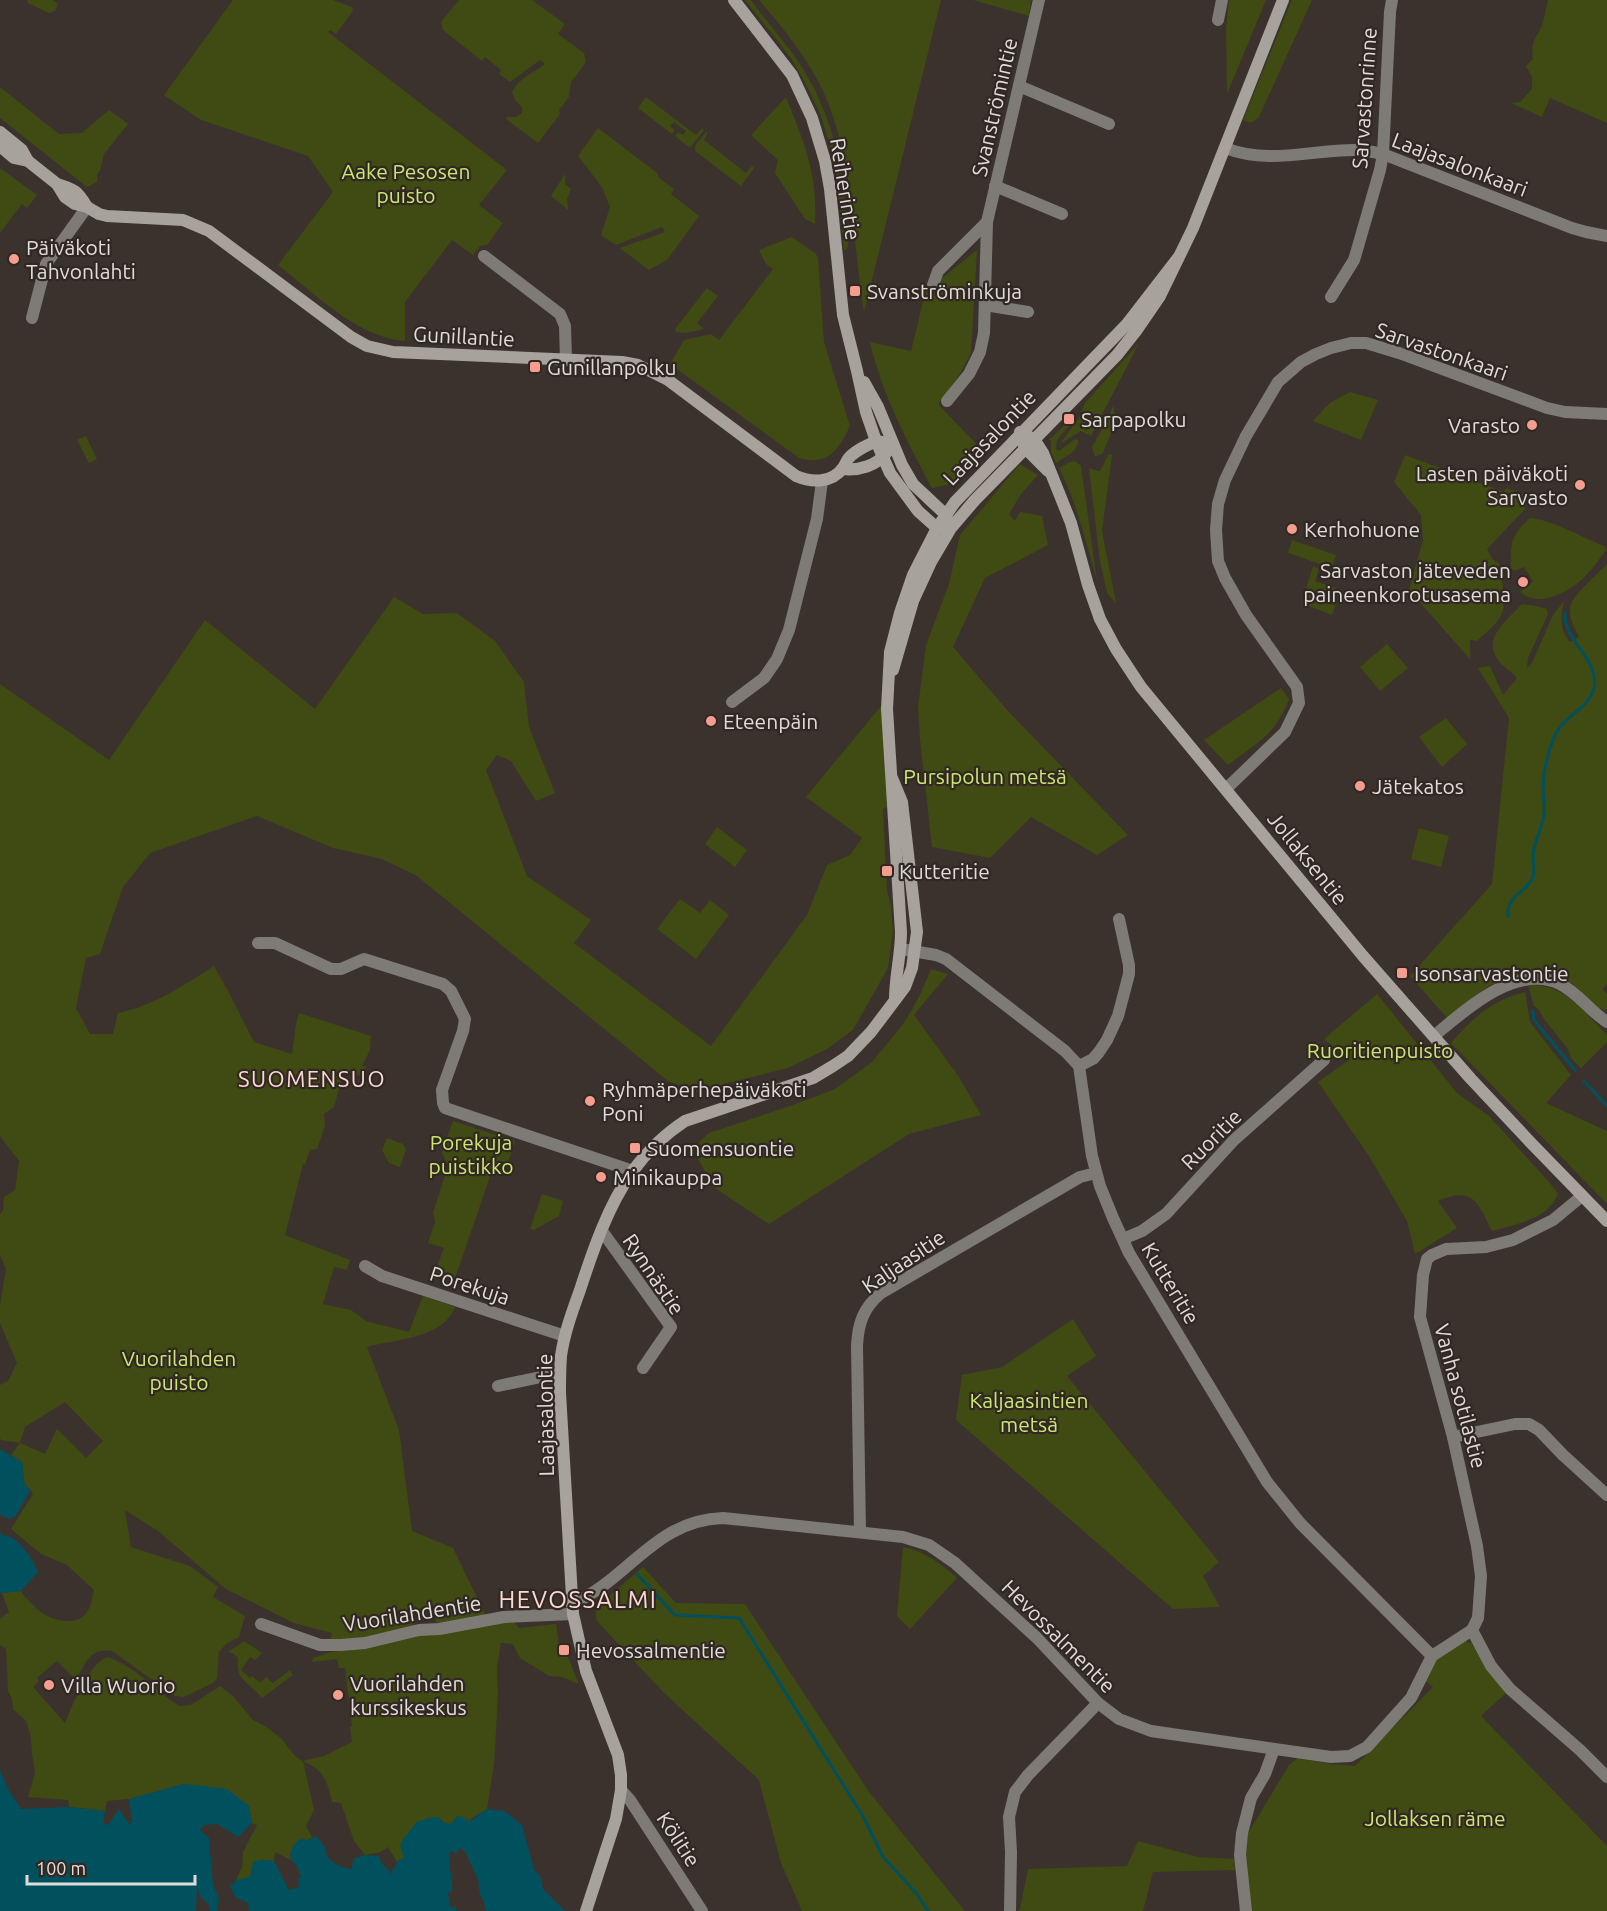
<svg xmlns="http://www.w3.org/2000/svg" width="1607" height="1911" font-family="Ubuntu,sans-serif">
	<rect width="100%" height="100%" fill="#3b322d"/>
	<g fill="#3f4b12" fill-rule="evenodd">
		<polygon points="27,0 53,0 58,4 55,11 49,13 28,3"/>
		<path d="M233 0H333L352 7 353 11 336 34 330 30 328 32 507 170 479 205 503 223 487 245 480 246 473 255 452 240 405 302V341C358 338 314 293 278 265L333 192 308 156 201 120 164 95Z"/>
		<path d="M459 0H532L565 24 558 34 584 53 586 62 571 82 569 97 559 110 560 114 538 143 506 119 507 117H516L522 113V107L515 100 512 92C519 78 533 73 545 64L540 60 510 82 499 74 501 70 485 57 482 61 443 30 441 22Z"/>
		<path d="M745 0H751C765 20 782 38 796 58 826 101 841 153 845 204 846 218 850 236 847 249L844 250 835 163 821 116 805 82 791 58Z"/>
		<path d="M759 0H941L864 312C851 235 855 152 818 81 802 51 781 26 759 0Z"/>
		<polygon points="973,0 1031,0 1029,16"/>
		<polygon points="1229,0 1266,0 1227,94 1226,28"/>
		<path d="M1292 0H1312L1259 117C1253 122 1250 124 1243 120Z"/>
		<path d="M1548 0H1607V123L1550 98 1542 117 1511 103 1520 102 1532 89V77L1526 66 1533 59C1530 41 1536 40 1542 25 1545 17 1546 8 1548 0Z"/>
		<polygon points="0,87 59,134 82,133 109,110 128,124 104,154 100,171 97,174 97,182 87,187 0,118"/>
		<polygon points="646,97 696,135 702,128 704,130 690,148 675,136 678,132 683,135 686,131 674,122 670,126 675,130 672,134 638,108"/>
		<path d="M786 97C804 143 818 173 815 224L805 219 775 173 778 160 751 135Z"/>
		<polygon points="598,128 657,173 659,178 674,189 671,194 699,216 667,260 649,270 620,248 665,232 662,227 616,245 601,235 610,207 602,187 578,156"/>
		<polygon points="706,132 708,133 704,140 746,173 752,166 754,168 741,186 695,151 695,146"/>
		<polygon points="0,168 37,195 27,208 22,204 0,233"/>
		<polygon points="565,174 565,184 571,189 567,199 568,210 551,196"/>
		<path d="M792 237 816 254 818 258 824 342 850 426C838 451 828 466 799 458L670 364 684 340 711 334 719 340 773 269 766 264 759 250Z"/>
		<path d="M977 250 971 353 960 374 938 404 985 453 956 483 932 488C907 441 882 394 870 342L911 351 928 281 941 279Z"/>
		<polygon points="707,288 718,296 697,323 704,329 686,333 676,332 675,329"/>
		<polygon points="1139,343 1091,436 1081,431 1060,444 1079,418 1085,403"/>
		<polygon points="1350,392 1378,400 1361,440 1313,421 1330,403"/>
		<path d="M1113 406C1119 421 1108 439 1103 453L1095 457 1092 447 1107 420Z"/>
		<path d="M1071 419 1073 421 1057 440 1056 449 1059 451 1075 439 1078 440C1079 451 1065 457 1056 463L1051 452V441L1049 440Z"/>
		<polygon points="86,436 97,459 89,463 77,440"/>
		<polygon points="1109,454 1112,455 1102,531 1116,603 1107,593 1100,562 1089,468 1098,471 1100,471"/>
		<path d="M1405 455 1504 492 1506 488 1528 496 1525 509 1487 549 1493 560 1499 563C1501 578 1508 602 1501 616 1495 626 1485 633 1477 641L1470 640V659L1409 590 1423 540 1421 515 1394 482Z"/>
		<path d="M1075 461 1081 466 1097 581C1086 542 1077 504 1059 468L1070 462Z"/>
		<polygon points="1020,464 1038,475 1021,494 1009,514 1015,521 1020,512 1042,516 1048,545 985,578 953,647 1007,710 1128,835 1097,855 1031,817 990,858 932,847 920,739 918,707 926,645 949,584 960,535"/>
		<path d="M1530 518C1550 519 1584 538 1604 546L1606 550C1600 558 1595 566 1588 573 1574 590 1539 610 1520 592L1533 581 1524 567 1514 571 1511 568C1510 544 1511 535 1530 518Z"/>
		<polygon points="1292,540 1336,555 1332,568 1288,553"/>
		<path d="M1607 564V984L1602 989 1607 994V1010C1592 1009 1582 992 1571 983 1546 964 1513 974 1488 987 1473 995 1460 1009 1448 1019L1410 976 1492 884 1509 718 1478 668 1490 666 1503 695 1517 678C1512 672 1504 668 1499 661 1481 639 1507 620 1522 604L1536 606 1547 609 1548 614 1528 658 1527 668 1532 663 1553 615 1564 601C1561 616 1559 629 1570 642L1579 637C1575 629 1569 619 1570 609 1571 595 1597 575 1607 564Z"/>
		<polygon points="1313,566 1319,569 1315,581 1341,590 1332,615 1302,603"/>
		<path d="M394 597 423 614 457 613 495 641 524 682 529 727 555 793 536 801 511 761 497 755 486 770 527 876 591 920 574 943 711 1046 807 915 827 865 850 855 862 838 806 797 881 706 887 807 883 809 887 891 891 906 893 932 888 968 853 1030 827 1049 788 1068 697 1091 668 1081 417 876 382 859 333 848 257 816 150 853 123 887 100 954 86 958 76 1008 90 1034H113L118 1013C153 1006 183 986 214 966L227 989 254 1042 292 1054 296 1024 299 1013 371 1036 370 1050 362 1066 366 1067 364 1077 344 1071 334 1107 324 1114 325 1126 317 1149 310 1150 305 1164H303L285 1235 350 1260 347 1270 334 1267 323 1304 351 1310 366 1321 409 1332 423 1296 455 1307C443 1339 395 1339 367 1347L399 1430 412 1531 453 1548 486 1616 436 1623 435 1609 413 1611 414 1625 364 1639 330 1640 332 1633 294 1623 226 1589 158 1531 125 1510 131 1547 190 1566 218 1587 213 1597 245 1616 239 1637 226 1644 219 1652 217 1678 213 1683 184 1697 175 1696 112 1651C89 1648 86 1663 76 1680L57 1661 37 1678 39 1681 33 1687 65 1723C73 1704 87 1666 107 1657 134 1665 156 1691 179 1706L191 1705 220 1686 233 1696 253 1720 265 1726 282 1739 294 1755 302 1761 324 1756 352 1742 350 1727 352 1726 345 1668H339L337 1659 312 1662 313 1658 331 1652 359 1649 426 1632 513 1621 519 1628 556 1624 560 1651 568 1657 579 1684 562 1677 549 1676 520 1658 513 1644 501 1643 497 1668 498 1694 494 1765 487 1809 472 1818 469 1823C449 1824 417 1824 403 1839L404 1858 397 1862 388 1847 381 1852 365 1855 354 1841 341 1803 332 1802C326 1778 325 1772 303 1761L314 1810 306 1826 312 1837 290 1854 291 1860 275 1852 274 1861 261 1860 251 1877 236 1880 242 1867 243 1852 257 1825 252 1823 249 1806 184 1784 129 1799 107 1801 105 1811 69 1807 68 1800 28 1797 35 1773 32 1754 31 1737 26 1721 13 1709 12 1699 8 1691 6 1649 0 1645V1619L9 1612 2 1593 21 1591C33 1608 49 1622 71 1621 77 1621 84 1617 87 1612 91 1607 92 1596 94 1590L67 1565 41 1554 11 1529 33 1494 24 1482 22 1462 11 1455 20 1443 1 1440 0 1438V1385L8 1381 17 1363 0 1323V1305L6 1269 0 1255V1215L3 1210 4 1197 15 1190 19 1161 0 1136V684L109 760 205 620 315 709ZM65 1402 103 1441 86 1458 57 1429 45 1454 20 1443 25 1427Z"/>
		<polygon points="1387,644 1408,668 1380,691 1360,667"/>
		<path d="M1281 688 1289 699C1277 734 1255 744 1228 765L1204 740Z"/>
		<polygon points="1446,718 1467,744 1442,767 1419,737"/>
		<polygon points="717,827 747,850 735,867 705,844"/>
		<polygon points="1419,828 1449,836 1441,867 1411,859"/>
		<polygon points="680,899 700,913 710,900 729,915 696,959 657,929"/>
		<polygon points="931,969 948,974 914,1015 959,1077 981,1115 909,1134 769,1224 715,1188 692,1149 709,1133 793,1105 835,1089 872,1062 904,1023 919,997"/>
		<path d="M1528 985C1566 984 1582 1010 1607 1035V1042L1581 1068 1571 1058 1568 1049 1544 1019 1539 1010 1534 1006Z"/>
		<path d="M1525 992 1530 1022 1571 1075 1546 1103 1607 1131V1204L1451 1043C1473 1018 1492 1000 1525 992Z"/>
		<path d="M1377 994 1457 1093 1489 1116 1550 1183 1558 1194C1548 1220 1515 1224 1492 1231 1477 1202 1474 1186 1438 1201L1457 1228 1415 1254 1407 1221 1369 1156 1318 1082 1349 1060 1324 1039Z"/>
		<polygon points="453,1121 515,1141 504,1175 492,1171 454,1281 434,1274 444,1248 428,1243 435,1222 433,1213 448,1166 442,1153"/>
		<polygon points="387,1138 403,1144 406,1149 400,1167 389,1163 382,1150"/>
		<polygon points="542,1194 563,1201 559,1216 534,1230 530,1229"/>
		<polygon points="1073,1319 1096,1356 1067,1376 1219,1562 1203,1576 1220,1607 1173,1609 956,1420 962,1375 1002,1367"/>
		<path d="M903 1547C925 1551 941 1564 957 1578L910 1629 897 1616Z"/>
		<polygon points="643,1567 676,1603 745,1604 869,1792 965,1911 802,1911 781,1863 759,1780 664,1693 597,1621 595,1608"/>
		<path d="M244 1641 262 1653 255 1660 250 1657 241 1670 250 1678 252 1676 260 1683 266 1677 273 1683 290 1670 293 1675 262 1698C250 1682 235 1682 238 1658L233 1653 228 1652Z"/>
		<polygon points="1465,1641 1471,1643 1507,1692 1481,1716 1607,1846 1607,1911 1251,1911 1246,1859 1247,1835 1289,1765 1298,1758 1330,1764 1355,1766 1433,1687 1425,1681 1435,1661"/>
		<polygon points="1138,1841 1198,1857 1234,1859 1235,1870 1153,1872 1143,1911 1018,1911 1020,1909 1028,1869 1127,1866"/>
	</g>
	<g fill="#00515d">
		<path d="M0 1449 22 1462 24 1482 30 1491 15 1517C8 1519 5 1519 0 1514Z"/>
		<path d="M0 1531 2 1535C19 1536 32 1558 38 1572L21 1591 2 1593 0 1592Z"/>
		<polygon points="0,1770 8,1789 21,1809 69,1807 105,1811 103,1824 108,1825 119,1809 129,1824 132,1822 129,1799 184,1784 227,1789 249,1806 252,1823 238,1837 217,1824 204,1825 200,1830 209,1838 213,1885 219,1898 217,1911 210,1911 208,1903 201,1898 197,1886 196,1911 0,1911"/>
		<path d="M487 1809 504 1811 522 1825 534 1869 541 1878 543 1889 565 1911H486L482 1897 480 1896 478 1880 465 1851 459 1848 457 1853 455 1854 452 1850 449 1854C449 1868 453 1880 452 1894L450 1891 448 1892 450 1907H455L457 1911H249L248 1903 236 1898 230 1887 236 1880 250 1877 253 1862 261 1860 274 1861 289 1890 299 1887 297 1879 301 1877 297 1866 291 1860C289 1850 293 1845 300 1839L310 1840 312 1837H317L325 1847C325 1861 340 1868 352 1869L353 1859 365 1855 379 1856 381 1863 388 1869 390 1875 393 1868H395L398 1860 404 1858 400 1845 403 1839 418 1821 433 1817 440 1818 444 1823 451 1824 457 1816 465 1818 469 1822Z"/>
	</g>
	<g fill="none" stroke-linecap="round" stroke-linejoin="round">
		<g stroke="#00515d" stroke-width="3">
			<path d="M1508 916C1506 894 1528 893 1533 876 1535 869 1533 860 1533 853 1535 839 1543 827 1544 813 1545 806 1543 798 1543 791 1543 771 1548 751 1556 733 1565 716 1589 708 1594 688 1600 659 1563 641 1565 613"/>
			<polyline points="1533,1011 1534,1020 1575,1070"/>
			<polyline points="1584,1081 1607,1106"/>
			<polyline points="637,1574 675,1615 739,1618 864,1818 883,1857 917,1894 928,1911"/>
		</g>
		<g stroke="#7e7b77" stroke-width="12">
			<polyline points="1218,20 1222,0"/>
			<polyline points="1019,86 1109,124"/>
			<path d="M1225 148C1270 165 1309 150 1355 150 1364 150 1374 152 1383 154L1572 228 1586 232 1607 236"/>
			<polyline points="995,186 1062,214"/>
			<polyline points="484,256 560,314 565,326 566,360"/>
			<polyline points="933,285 938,271 987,222"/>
			<polyline points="1331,297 1354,260 1357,250 1380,170 1383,154 1390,12 1392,0"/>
			<polyline points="985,305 1028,312"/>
			<polyline points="32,318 46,264 87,207"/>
			<polyline points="947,401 969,374 980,352 984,333 987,222 1039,0"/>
			<polyline points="732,702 764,678 777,659 789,630 817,519 822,481"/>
			<polyline points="1226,789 1285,732 1299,703 1297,687 1246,615 1225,578 1218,561 1216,530 1218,504 1225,480 1246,436 1278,382 1301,362 1316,354 1331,348 1351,343 1366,343 1399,353 1547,408 1565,412 1607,414"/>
			<polyline points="258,943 275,943 331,969 341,969 364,959 443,984 451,991 465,1019 463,1031 442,1090 443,1103 445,1108 633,1171"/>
			<polyline points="901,949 936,955 946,959 1065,1051 1079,1066 1092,1156 1100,1186 1113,1218 1129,1253 1267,1482 1300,1523 1432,1656"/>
			<path d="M1434 1036C1465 1010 1516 963 1560 984 1578 993 1590 1011 1607 1022"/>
			<polyline points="1079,1066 1093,1059 1099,1052 1107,1040 1118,1016 1129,974 1129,965 1119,919"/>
			<polyline points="602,1231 671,1327 643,1368"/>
			<polyline points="1123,1239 1142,1231 1166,1214 1234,1140 1324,1060"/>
			<polyline points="365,1266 382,1276 565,1336"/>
			<polyline points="498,1386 560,1373"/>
			<polyline points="1453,1437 1515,1424 1529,1424 1539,1430 1563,1455 1607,1495"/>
			<path d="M860 1532 857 1346C858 1324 863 1308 881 1293L1080 1177 1096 1173"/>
			<path d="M572 1604C629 1579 655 1520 723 1518L903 1537 929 1545 955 1563 1037 1638 1098 1703 1119 1719 1151 1731 1331 1757 1350 1756 1367 1747 1411 1698 1432 1656 1472 1630 1478 1618 1481 1576 1477 1546 1453 1437 1420 1317 1423 1275 1427 1259 1432 1255 1446 1249 1486 1247 1513 1240 1553 1220 1582 1196"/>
			<polyline points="261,1624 320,1645 341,1645 365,1643 419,1630 439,1629 504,1617 573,1614"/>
			<polyline points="1472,1630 1491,1666 1510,1689 1580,1750 1607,1777"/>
			<polyline points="621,1790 630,1800 702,1911"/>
			<polyline points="1010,1911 1011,1852 1009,1817 1015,1792 1028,1775 1098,1703"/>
			<polyline points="1246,1911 1240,1855 1242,1833 1251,1798 1265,1774 1274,1749"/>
		</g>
		<g stroke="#a7a39c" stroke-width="12">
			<polyline points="734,0 792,75 812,118 825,161 830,189 843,315 857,371 866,412 876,441 890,473 918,511 937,528 944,528"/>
			<polyline points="0,132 22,150 28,161"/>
			<path d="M0 146 14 158 28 161 57 184 65 197 75 204 87 207 99 214 107 216 183 220 209 231 351 337 367 346 393 352 622 362 638 365 668 380 796 476C812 483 832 483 843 468 845 465 846 462 848 459 854 451 866 446 876 441L893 444"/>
			<path d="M57 184C74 189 78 191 87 207"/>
			<polyline points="864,382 878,407 902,465 913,484 946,515 948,522"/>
			<polyline points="1020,432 1034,439 1043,453 1071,523 1088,585 1100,619 1116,649 1141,687 1363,956 1471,1079 1532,1144 1607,1221"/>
			<polyline points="1023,442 1025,448 1048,471"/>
			<path d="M842 469C858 471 877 466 887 452"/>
			<polyline points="893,670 913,601 931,562 951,528 975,500 1117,355 1136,331 1160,296 1193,228 1283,0"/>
			<path d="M895 999C895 976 901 955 901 932L887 709 890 652 900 613 913 575 937 528 955 502 1127 324 1178 258"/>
			<path d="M586 1911 616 1819 621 1790V1775L618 1755 586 1671 573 1614 560 1393C560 1381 560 1369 561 1356 564 1334 572 1312 580 1290 593 1250 608 1206 632 1172 646 1153 665 1134 685 1121L813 1078 833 1066 848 1056 871 1032 905 987 912 968 917 932 902 802 892 778"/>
		</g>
	</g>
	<g fill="#f59d8f" stroke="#312823" stroke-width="2">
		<circle cx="14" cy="259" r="6"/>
		<rect x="849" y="285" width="12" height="12" rx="3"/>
		<rect x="529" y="361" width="12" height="12" rx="3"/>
		<rect x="1063" y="413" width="12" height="12" rx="3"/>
		<circle cx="1532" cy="425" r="6"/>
		<circle cx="1580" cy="485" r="6"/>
		<circle cx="1292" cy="529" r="6"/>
		<circle cx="1523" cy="582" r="6"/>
		<circle cx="711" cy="721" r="6"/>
		<circle cx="1360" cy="786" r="6"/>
		<rect x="881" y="865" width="12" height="12" rx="3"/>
		<rect x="1396" y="967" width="12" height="12" rx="3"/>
		<circle cx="590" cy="1101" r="6"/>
		<rect x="629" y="1142" width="12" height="12" rx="3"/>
		<circle cx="601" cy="1177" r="6"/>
		<rect x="558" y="1644" width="12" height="12" rx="3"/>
		<circle cx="49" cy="1685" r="6"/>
		<circle cx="338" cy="1695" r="6"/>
	</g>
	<g text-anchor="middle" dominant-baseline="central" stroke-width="4.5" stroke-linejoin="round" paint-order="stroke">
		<g font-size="21" fill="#e2dcd9" stroke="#312823">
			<text transform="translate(1364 98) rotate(-86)">Sarvastonrinne</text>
			<text transform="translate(994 107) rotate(-77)">Svanströmintie</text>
			<text transform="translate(1460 164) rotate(21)">Laajasalonkaari</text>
			<text transform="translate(846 189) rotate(81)">Reiherintie</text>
			<text transform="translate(464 336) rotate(3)">Gunillantie</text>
			<text transform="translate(1442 351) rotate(19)">Sarvastonkaari</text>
			<text transform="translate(989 437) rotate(-46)">Laajasalontie</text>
			<text transform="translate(1308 858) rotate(51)">Jollaksentie</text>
			<text transform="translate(1211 1139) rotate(-45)">Ruoritie</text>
			<text transform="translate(903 1261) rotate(-34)">Kaljaasitie</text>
			<text transform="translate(654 1274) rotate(56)">Rynnästie</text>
			<text transform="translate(1171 1283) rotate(59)">Kutteritie</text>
			<text transform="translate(470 1285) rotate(18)">Porekuja</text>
			<text transform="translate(1461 1396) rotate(75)">Vanha sotilastie</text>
			<text transform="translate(545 1415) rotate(-91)">Laajasalontie</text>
			<text transform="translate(412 1613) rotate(-9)">Vuorilahdentie</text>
			<text transform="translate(1059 1636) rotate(45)">Hevossalmentie</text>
			<text transform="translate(679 1839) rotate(57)">Kölitie</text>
		</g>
		<g font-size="21" fill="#cbe771" stroke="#312823">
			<text x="406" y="171">Aake Pesosen<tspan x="406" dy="24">puisto</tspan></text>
			<text x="985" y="776">Pursipolun metsä</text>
			<text x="1380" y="1050">Ruoritienpuisto</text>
			<text x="471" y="1142">Porekuja<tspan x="471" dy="24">puistikko</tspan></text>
			<text x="179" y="1358">Vuorilahden<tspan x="179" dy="24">puisto</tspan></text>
			<text x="1029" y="1400">Kaljaasintien<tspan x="1029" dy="24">metsä</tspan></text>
			<text x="1435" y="1818">Jollaksen räme</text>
		</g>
		<g font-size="21" fill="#e2dcd9" stroke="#312823" text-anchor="start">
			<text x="26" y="247">Päiväkoti<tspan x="26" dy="24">Tahvonlahti</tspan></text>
			<text x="867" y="291">Svanströminkuja</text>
			<text x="547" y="367">Gunillanpolku</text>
			<text x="1081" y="419">Sarpapolku</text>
			<text x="1520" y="425" text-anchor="end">Varasto</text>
			<text x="1568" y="473" text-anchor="end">Lasten päiväkoti<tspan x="1568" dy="24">Sarvasto</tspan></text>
			<text x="1304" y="529">Kerhohuone</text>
			<text x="1511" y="570" text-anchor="end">Sarvaston jäteveden<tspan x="1511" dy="24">paineenkorotusasema</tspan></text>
			<text x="723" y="721">Eteenpäin</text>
			<text x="1372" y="786">Jätekatos</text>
			<text x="899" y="871">Kutteritie</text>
			<text x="1414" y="973">Isonsarvastontie</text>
			<text x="602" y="1089">Ryhmäperhepäiväkoti<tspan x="602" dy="24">Poni</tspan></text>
			<text x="647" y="1148">Suomensuontie</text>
			<text x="613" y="1177">Minikauppa</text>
			<text x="576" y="1650">Hevossalmentie</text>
			<text x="350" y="1683">Vuorilahden<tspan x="350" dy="24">kurssikeskus</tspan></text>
			<text x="61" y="1685">Villa Wuorio</text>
		</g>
		<g font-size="22" letter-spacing="1.5" fill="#fcd9d3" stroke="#312823">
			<text x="312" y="1078">SUOMENSUO</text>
		</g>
		<g font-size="24" letter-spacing="1.5" fill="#fcd9d3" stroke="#312823">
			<text x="578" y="1599">HEVOSSALMI</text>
		</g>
	</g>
	<path d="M27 1875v9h168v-9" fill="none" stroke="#e2dcd9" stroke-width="3"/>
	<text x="36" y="1875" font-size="18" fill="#e2dcd9" stroke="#312823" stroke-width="4.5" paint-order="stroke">100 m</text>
</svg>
